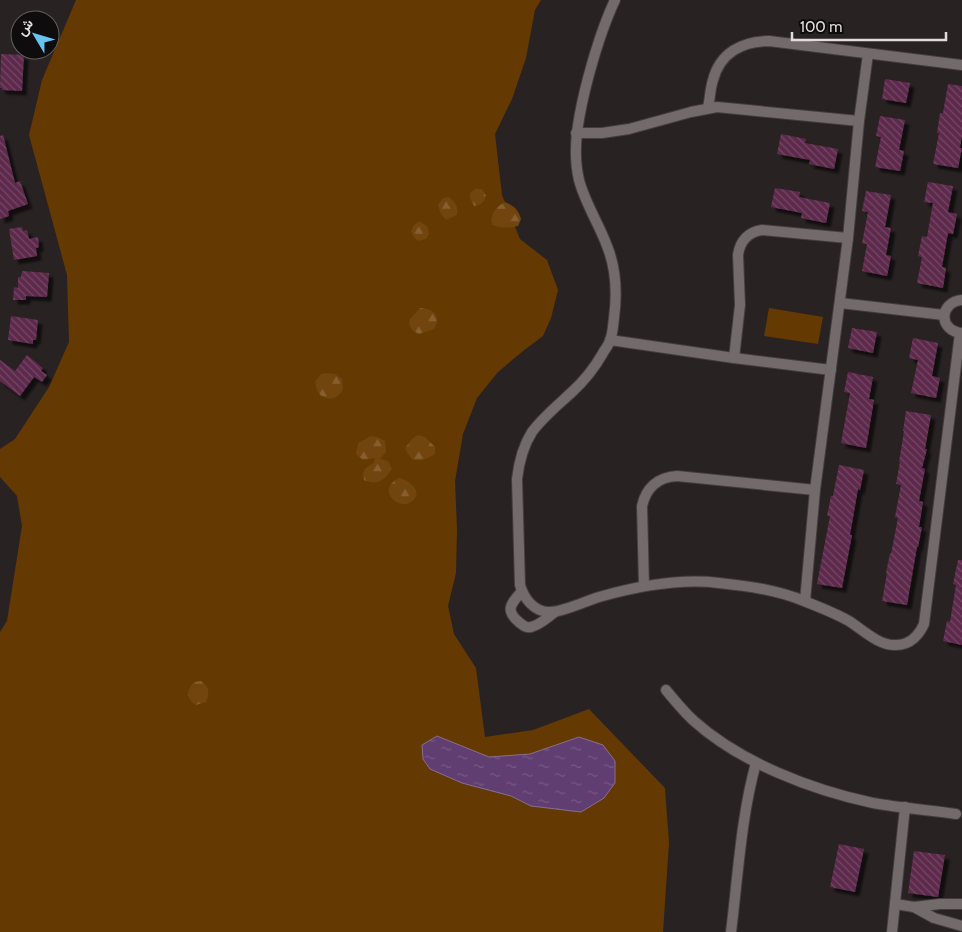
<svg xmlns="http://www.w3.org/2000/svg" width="962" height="932" font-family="Cabin,Vazirmatn,sans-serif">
	<defs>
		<pattern id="forest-firs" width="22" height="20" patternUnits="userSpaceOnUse" patternTransform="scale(1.25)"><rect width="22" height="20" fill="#72440e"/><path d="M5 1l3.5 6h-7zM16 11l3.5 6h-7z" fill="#865f31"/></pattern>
		<pattern id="water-ripples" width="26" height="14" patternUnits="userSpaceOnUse" patternTransform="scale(1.25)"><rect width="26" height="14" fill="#603e71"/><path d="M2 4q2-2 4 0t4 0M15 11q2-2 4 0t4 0" fill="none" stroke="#765985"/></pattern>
		<pattern id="building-back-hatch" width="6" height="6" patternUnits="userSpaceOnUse" patternTransform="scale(1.25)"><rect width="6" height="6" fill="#5d294c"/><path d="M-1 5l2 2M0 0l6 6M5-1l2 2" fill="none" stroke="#744865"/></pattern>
		<filter id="shadow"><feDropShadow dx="4.5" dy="4.5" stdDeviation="1" flood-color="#0009"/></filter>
	</defs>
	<rect width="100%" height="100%" fill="#292223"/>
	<g fill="#653902">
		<polygon points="76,0 541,0 535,10 526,58 512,99 495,134 502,195 520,239 547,260 558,290 551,318 543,336 523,351 498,372 477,398 463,434 455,481 457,529 456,573 448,606 454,634 476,668 485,737 533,730 589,709 665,788 669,843 663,932 0,932 0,632 7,621 22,526 17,496 0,477 0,449 15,439 49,387 69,342 67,275 29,135 42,80"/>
		<polygon points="769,308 823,317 818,344 764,336"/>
	</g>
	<g fill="url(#forest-firs)">
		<path d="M475 189H482L486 196C484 202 481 205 474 206L470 198V193Z"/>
		<path d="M449 197C456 203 458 206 457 215L446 220 441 214 438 205 443 198Z"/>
		<path d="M505 202C514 206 518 209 521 219L518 226C509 228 501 228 492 225 490 213 495 208 505 202Z"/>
		<polygon points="419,221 427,226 429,234 426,239 418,241 413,236 411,231 413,226"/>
		<path d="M420 308C433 308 442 316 434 329L419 334 413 331 409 324 410 319Z"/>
		<path d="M326 373 335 374 342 379C342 382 343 385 343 388 340 401 322 402 317 390 316 388 316 385 315 382L321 374Z"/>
		<path d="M418 435 425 437 435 447V454C427 459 422 461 413 460L408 454 405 448 413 438Z"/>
		<path d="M371 436 378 437 385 441 386 452 380 459 388 461 392 469C383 481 379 486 364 480 362 469 365 468 374 463L375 458 363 460 356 454 358 443Z"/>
		<path d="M399 478C409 480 425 492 411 502 399 511 375 490 399 478Z"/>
		<path d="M201 681C209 686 210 693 206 702L196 705C185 698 187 690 194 682Z"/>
	</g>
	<polygon fill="url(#water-ripples)" stroke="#876e91" points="437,736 489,757 530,754 579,737 603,745 615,761 615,783 604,798 581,812 531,806 511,796 462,783 430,769 423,759 422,745"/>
	<g fill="url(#building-back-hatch)" filter="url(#shadow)">
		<polygon points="1,54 24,55 22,91 2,90 2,88 0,88"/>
		<polygon points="885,79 910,83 906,103 882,99"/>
		<polygon points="948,84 962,86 962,135 960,148 962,148 958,168 933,164 939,133 937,133 940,113 943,113"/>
		<polygon points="880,116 905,120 899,150 904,151 900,171 875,167 881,137 876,136"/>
		<polygon points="781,134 806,139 805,143 838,149 834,169 809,164 810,160 777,154"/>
		<polygon points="3,135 15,183 20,181 28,204 8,211 9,216 0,219 0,136"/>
		<polygon points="928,182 953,186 948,212 957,214 953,234 948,233 942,267 946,268 943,288 917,283 922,257 918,256 922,236 927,237 933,203 924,202"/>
		<polygon points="775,188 800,192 799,197 830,203 826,223 801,218 802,213 771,207"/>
		<polygon points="866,191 891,195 885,227 891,228 886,255 891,256 887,276 862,271 867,244 862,243 868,212 862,211"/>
		<polygon points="22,227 23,231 27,230 29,239 38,237 39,247 36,248 37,256 14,260 9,229"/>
		<polygon points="22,271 49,273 47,297 26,296 26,300 13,300 14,287 18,288 18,277 21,277"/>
		<polygon points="11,316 38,320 36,340 33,340 33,344 8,340"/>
		<polygon points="852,328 877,332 873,353 848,348"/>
		<polygon points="913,338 938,343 932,376 940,378 936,398 911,393 918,360 909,358"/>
		<polygon points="27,355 43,368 41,371 47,375 42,382 34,377 20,396 0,381 0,360 15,371"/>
		<polygon points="848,372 873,377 869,399 874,400 866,448 841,443 850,393 844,392"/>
		<polygon points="906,411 931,415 925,449 927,449 922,468 925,469 919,501 923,502 919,527 922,527 918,547 917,547 907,605 882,601 887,573 886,573 890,553 891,554 898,518 895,517 901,485 896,484 900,462 899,462 904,431 903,431"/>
		<polygon points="839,465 864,470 860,490 858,489 850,535 852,535 842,588 817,584 830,516 827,516 831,496 833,496"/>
		<polygon points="958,560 962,560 962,645 943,641 947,621 950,622 956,585 953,584"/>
		<polygon points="839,844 864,849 855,892 830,887"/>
		<polygon points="914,851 945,855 938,897 908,893"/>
	</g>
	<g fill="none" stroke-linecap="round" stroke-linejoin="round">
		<defs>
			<g id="minor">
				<path d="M615 0C601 30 593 58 585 90 578 120 572 150 579 180 585 203 599 224 607 246 616 268 617 295 614 318 613 325 613 333 610 340 609 345 605 349 603 353 595 367 584 381 572 392 558 405 543 417 532 432 523 446 519 462 517 479L520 585C524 599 534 611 548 612 561 613 586 601 599 597 638 586 679 578 719 583 748 586 777 590 804 601 819 607 835 613 849 621 863 630 879 646 896 645 910 645 919 635 924 624L960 333"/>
				<path d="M708 108C710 99 710 89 713 80 720 53 742 41 769 41L962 65"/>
				<polyline points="576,133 602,133 629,129 691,112 717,107 859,121"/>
				<path d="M962 300C939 302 938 331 962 333"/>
				<polyline points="840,303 944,315"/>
				<polyline points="610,340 734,358 831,370"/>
				<path d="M734 358 740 305 738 255C740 241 748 232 762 230L848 238"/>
				<path d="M644 586 642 506C646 488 658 477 677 476L815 490"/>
				<path d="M522 591C511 604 504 610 520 623 524 626 526 628 531 627 540 625 548 617 555 612"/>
				<polyline points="805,601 815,490 848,238 859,121 868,54"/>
				<path d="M666 690C675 701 684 712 694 721 741 763 812 790 873 803 900 808 929 810 956 814"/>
				<polyline points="895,904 914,907 940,904 962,904"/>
				<polyline points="914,907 934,918 962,926"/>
				<path d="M731 932C738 876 741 817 756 763"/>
				<polyline points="892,932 905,807"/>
			</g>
		</defs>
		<use href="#minor" stroke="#433d3e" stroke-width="12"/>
		<use href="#minor" stroke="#726a6b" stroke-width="10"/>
	</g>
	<g transform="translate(35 35) rotate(308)"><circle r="24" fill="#0f0c0d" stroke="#636060"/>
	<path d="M0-4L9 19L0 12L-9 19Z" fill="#67c4f0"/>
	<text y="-8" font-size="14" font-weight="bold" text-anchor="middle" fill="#e1dddd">ش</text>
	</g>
	<path d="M792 32v8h154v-8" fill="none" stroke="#e1dddd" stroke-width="2.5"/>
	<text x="800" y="32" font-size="15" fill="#e1dddd" stroke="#0f0c0d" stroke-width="4" paint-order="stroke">100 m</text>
</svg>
